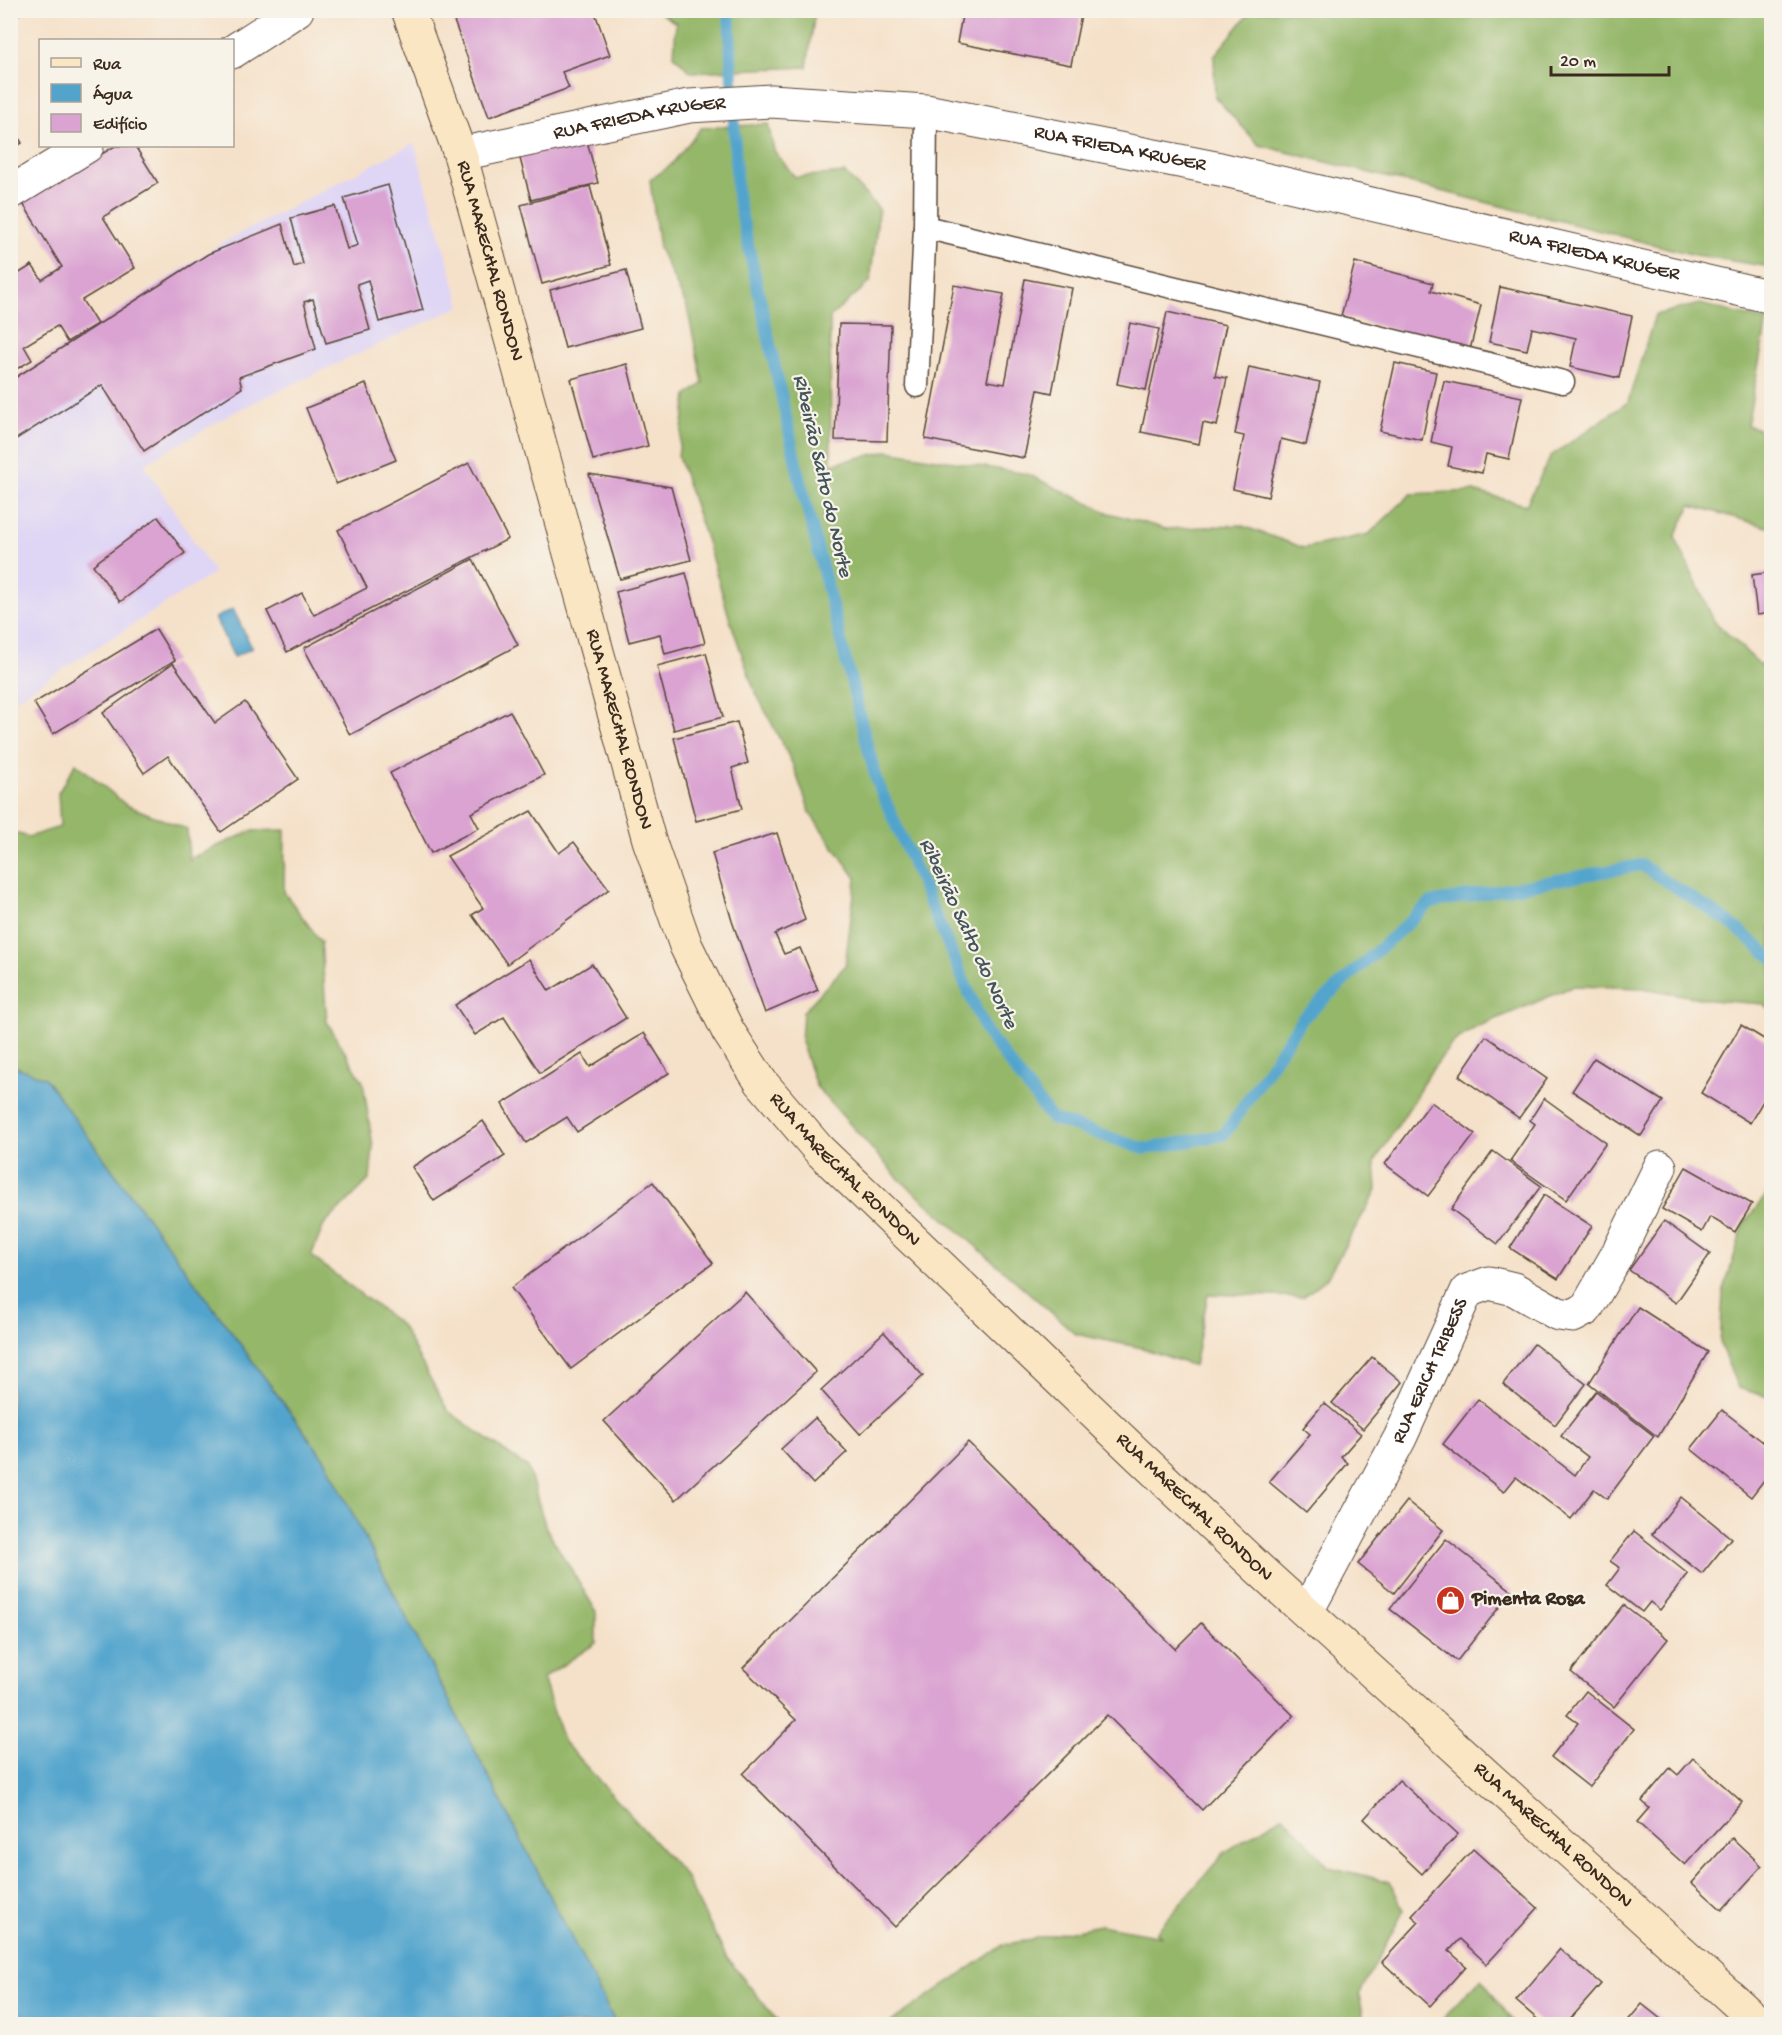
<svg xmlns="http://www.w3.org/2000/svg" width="1782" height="2035" font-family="'Gochi Hand',sans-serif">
	<rect width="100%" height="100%" fill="#f7f3e8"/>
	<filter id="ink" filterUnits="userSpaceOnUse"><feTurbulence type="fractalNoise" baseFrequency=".0167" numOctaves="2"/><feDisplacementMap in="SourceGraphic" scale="12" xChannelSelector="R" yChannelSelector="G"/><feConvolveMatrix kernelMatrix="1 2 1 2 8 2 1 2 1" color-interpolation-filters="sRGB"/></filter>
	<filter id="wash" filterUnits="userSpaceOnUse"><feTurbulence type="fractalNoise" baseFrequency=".008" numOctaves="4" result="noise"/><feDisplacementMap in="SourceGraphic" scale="24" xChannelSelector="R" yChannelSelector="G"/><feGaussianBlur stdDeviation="1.35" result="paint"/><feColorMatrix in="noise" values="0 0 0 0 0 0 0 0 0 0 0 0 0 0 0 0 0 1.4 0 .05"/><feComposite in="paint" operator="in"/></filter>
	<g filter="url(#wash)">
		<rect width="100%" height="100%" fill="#f5e1c9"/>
		<polygon fill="#dfd5f5" points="414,143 461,306 240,409 144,464 214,573 11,702 11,381 220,244"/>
		<g fill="#95b76b" stroke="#687044" stroke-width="1.5">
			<polygon points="657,11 815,11 807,67 691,72 674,56 676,23"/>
			<polygon points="1251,11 1771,11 1771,267 1695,255 1259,145 1215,97 1214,56"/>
			<polygon points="768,124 774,151 795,177 845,173 879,209 870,282 830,317 831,464 888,451 1027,474 1109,513 1166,529 1240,525 1304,548 1369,534 1411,494 1473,491 1526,505 1551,456 1628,402 1655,315 1700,304 1767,321 1747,425 1771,433 1771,528 1691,505 1675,537 1714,621 1771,675 1771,1010 1764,1004 1711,1000 1643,988 1574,986 1475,1028 1453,1042 1423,1082 1417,1096 1375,1161 1377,1190 1326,1279 1303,1297 1208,1294 1194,1366 1142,1348 1076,1334 898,1178 816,1086 801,1042 803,1012 845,966 856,878 811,815 793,765 754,689 730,620 707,542 678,456 687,396 703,383 687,307 659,248 650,180 671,165 701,128"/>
			<polygon points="76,763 126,805 187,829 189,859 251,831 285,830 284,892 321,942 327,1022 363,1082 373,1147 370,1179 324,1225 311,1256 401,1325 448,1411 528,1468 546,1528 596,1611 596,1643 543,1678 563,1741 683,1873 727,1958 780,2024 616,2024 325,1460 45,1078 11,1065 10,831 28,837 60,827 58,793"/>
			<polygon points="1771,1189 1772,1398 1771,1398 1738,1388 1720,1344 1723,1293 1744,1223"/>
			<polygon points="1283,1815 1329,1867 1390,1882 1404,1910 1359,1995 1365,2024 888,2024 1003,1945 1100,1925 1162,1936 1156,1932 1224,1853"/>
			<polygon points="1481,1979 1515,2024 1437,2024"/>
		</g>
		<g fill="#52a4cd" stroke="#466776" stroke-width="1.5">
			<polygon points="233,609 252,648 234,657 215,618"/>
			<polygon points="11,1065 45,1078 325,1460 616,2024 11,2024"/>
		</g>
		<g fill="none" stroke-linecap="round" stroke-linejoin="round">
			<polyline stroke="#52a4cd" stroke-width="12" points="729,10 737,194 799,476 876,779 986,1032 1052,1119 1145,1149 1224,1135 1302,1019 1430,903 1641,865 1729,922 1772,958"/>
		</g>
		<g id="blocks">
			<g fill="#daa3d2">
				<polygon points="10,10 25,10 10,20"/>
				<polygon points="450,10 594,10 610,55 562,72 569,88 489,117"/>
				<polygon points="963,10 1082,10 1071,65 957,43"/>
				<polygon points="10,124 22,143 10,150"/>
				<polygon points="585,133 598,183 531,200 518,151"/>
				<polygon points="115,146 135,146 158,183 103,217 135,268 82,300 97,324 67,342 57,326 24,346 32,360 10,373 10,279 32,265 42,280 62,267 22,202"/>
				<polygon points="388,185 423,310 379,322 368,280 357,284 370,330 326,343 313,299 304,302 316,349 239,377 242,388 144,451 102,385 10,443 10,381 208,254 282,224 294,267 303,264 291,218 335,206 347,249 358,245 344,198"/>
				<polygon points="590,186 611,265 542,284 521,205"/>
				<polygon points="1355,262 1433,283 1431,291 1481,305 1470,350 1341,316"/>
				<polygon points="626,270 641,328 565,348 550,290"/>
				<polygon points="1025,279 1072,288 1052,393 1038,390 1024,458 925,439 954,285 1004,294 987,381 1005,384"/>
				<polygon points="1500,287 1632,316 1619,378 1570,367 1576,338 1532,328 1527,350 1489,342"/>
				<polygon points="1167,312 1226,325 1215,376 1227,378 1217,426 1203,423 1199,444 1141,432"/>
				<polygon points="1130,323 1159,329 1146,390 1117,384"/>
				<polygon points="839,324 891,325 887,441 835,440"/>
				<polygon points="1395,363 1436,372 1422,440 1380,431"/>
				<polygon points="627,364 648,446 593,460 571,379"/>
				<polygon points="1249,367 1320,382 1306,445 1281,439 1268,497 1233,489 1244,436 1235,434"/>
				<polygon points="1444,381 1522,397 1509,459 1486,454 1482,473 1448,466 1452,447 1431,442"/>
				<polygon points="366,384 396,460 336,484 306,408"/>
				<polygon points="469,463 508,539 287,652 267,611 302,593 314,615 367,588 338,530"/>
				<polygon points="589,474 671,487 691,560 620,579"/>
				<polygon points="158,517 185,553 120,602 93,565"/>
				<polygon points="473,559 518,645 350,735 304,648"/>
				<polygon points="1772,572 1772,613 1757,615 1752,575"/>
				<polygon points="686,573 705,643 665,654 660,634 629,642 616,592"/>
				<polygon points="156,629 175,660 53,734 34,703"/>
				<polygon points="706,653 723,717 674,730 657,666"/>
				<polygon points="173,663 215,723 245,702 298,779 221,832 168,756 144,773 103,713"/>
				<polygon points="510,711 544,775 471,813 479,828 431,853 390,773"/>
				<polygon points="737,722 748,763 732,768 742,809 696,821 674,738"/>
				<polygon points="531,811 559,853 574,842 609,889 507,964 472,915 483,908 447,856"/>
				<polygon points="777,833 805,920 775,934 784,954 800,948 818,990 765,1013 732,921 712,853"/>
				<polygon points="529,959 549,991 592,964 626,1018 540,1073 504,1017 475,1035 455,1005"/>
				<polygon points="1741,1025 1772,1044 1772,1086 1750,1123 1701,1093"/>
				<polygon points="644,1033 669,1073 577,1132 567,1117 526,1143 502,1104 582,1054 590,1067"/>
				<polygon points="1486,1036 1547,1079 1519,1118 1459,1076"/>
				<polygon points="1594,1058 1663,1101 1641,1136 1572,1091"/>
				<polygon points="1544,1098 1606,1143 1566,1200 1510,1161 1535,1124 1530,1120"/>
				<polygon points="1431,1102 1475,1134 1428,1196 1385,1164"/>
				<polygon points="483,1121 505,1156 434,1201 412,1167"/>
				<polygon points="1493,1151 1541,1186 1498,1244 1451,1209"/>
				<polygon points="1686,1167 1752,1204 1735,1232 1710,1217 1702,1232 1662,1209"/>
				<polygon points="653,1182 713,1263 571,1369 511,1288"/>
				<polygon points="1544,1195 1592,1226 1558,1279 1510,1248"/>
				<polygon points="1664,1221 1710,1254 1676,1303 1629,1270"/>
				<polygon points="745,1292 816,1372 676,1500 604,1421"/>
				<polygon points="1638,1307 1708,1352 1658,1437 1589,1383"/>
				<polygon points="884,1332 923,1376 860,1434 821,1390"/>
				<polygon points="1534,1344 1586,1384 1555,1425 1503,1384"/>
				<polygon points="1372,1357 1402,1382 1363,1429 1332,1403"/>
				<polygon points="1596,1391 1654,1436 1607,1499 1594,1489 1571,1519 1516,1477 1504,1492 1443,1444 1478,1399 1575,1475 1588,1457 1561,1436"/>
				<polygon points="1324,1403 1361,1434 1341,1457 1348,1463 1306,1513 1269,1482 1310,1434 1303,1428"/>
				<polygon points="1722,1410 1772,1449 1772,1470 1751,1497 1691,1449"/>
				<polygon points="815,1418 847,1452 813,1484 781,1449"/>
				<polygon points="968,1442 1175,1649 1201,1623 1294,1716 1202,1810 1107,1715 895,1927 743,1774 796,1720 743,1668"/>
				<polygon points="1681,1497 1731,1538 1702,1574 1652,1534"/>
				<polygon points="1407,1501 1443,1530 1394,1593 1358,1564"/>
				<polygon points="1634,1531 1688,1574 1660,1610 1650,1602 1642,1612 1607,1585 1620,1568 1610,1561"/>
				<polygon points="1446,1539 1512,1591 1457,1661 1390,1609"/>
				<polygon points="1624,1605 1668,1639 1614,1707 1571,1672"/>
				<polygon points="1586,1691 1634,1729 1589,1787 1551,1757 1578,1723 1567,1715"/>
				<polygon points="1693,1758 1742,1802 1685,1865 1637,1822 1649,1808 1642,1801 1670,1768 1678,1775"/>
				<polygon points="1399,1780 1458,1834 1422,1874 1364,1819"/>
				<polygon points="1732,1838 1762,1866 1722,1910 1692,1883"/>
				<polygon points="1473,1849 1538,1908 1487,1964 1460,1939 1449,1951 1466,1966 1430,2006 1382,1962 1419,1922 1412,1916"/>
				<polygon points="1560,1949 1601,1984 1566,2024 1543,2024 1516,2001"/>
				<polygon points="1642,2004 1667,2024 1625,2024"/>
			</g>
		</g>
	</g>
	<g filter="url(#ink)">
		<use href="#blocks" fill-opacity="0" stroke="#574538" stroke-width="1.5"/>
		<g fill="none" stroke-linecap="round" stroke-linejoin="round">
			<defs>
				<g id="service">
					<polyline points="925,227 1563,382"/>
					<polyline points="917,386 925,227 926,111"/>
				</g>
				<g id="minor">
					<polyline points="232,52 297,10"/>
					<path id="s1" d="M460 154 689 106 771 101 926 111 1220 169 1772 297"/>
					<polyline points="10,193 87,146"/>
					<path id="s2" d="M1307 1611 1400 1438 1467 1291 1489 1283 1514 1289 1558 1314 1573 1316 1586 1309 1617 1255 1660 1167"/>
				</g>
				<g id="secondary">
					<path id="s3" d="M408 10 460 154 649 840 686 946 728 1031 761 1082 819 1150 1140 1457 1260 1570 1760 2024"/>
				</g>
			</defs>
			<use href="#service" stroke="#574538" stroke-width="25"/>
			<use href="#minor" stroke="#574538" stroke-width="35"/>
			<use href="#secondary" stroke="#574538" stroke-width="35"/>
			<use href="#service" stroke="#fff" stroke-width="22"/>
			<use href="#minor" stroke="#fff" stroke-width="33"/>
			<use href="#secondary" stroke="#fbe6c4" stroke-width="33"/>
		</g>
	</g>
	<defs>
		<symbol id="shop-disc" viewBox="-11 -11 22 22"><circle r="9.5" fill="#c8321e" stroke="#f7f3e8"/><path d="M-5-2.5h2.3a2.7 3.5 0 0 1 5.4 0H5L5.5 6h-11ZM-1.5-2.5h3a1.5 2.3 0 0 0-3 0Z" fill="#fff"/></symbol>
	</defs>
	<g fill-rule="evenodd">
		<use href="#shop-disc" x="1434" y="1584" width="33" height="33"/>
	</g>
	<g text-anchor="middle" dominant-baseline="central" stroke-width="4.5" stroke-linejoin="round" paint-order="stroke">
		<g font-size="20" fill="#3b2a1e" stroke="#f7f3e8">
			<text stroke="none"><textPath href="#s1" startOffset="183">RUA FRIEDA KRUGER</textPath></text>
			<text stroke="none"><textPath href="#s1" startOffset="669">RUA FRIEDA KRUGER</textPath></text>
			<text stroke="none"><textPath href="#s1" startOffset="1155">RUA FRIEDA KRUGER</textPath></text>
			<text stroke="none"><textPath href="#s3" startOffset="264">RUA MARECHAL RONDON</textPath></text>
			<text stroke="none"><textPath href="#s3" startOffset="750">RUA MARECHAL RONDON</textPath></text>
			<text stroke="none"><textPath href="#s3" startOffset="1254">RUA MARECHAL RONDON</textPath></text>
			<text stroke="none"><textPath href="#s2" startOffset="270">RUA ERICH TRIBESS</textPath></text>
			<text stroke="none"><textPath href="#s3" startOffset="1740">RUA MARECHAL RONDON</textPath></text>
			<text stroke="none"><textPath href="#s3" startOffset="2226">RUA MARECHAL RONDON</textPath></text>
		</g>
		<g font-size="20" font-weight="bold" fill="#3b2a1e" stroke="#f7f3e8" text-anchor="start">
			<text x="1472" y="1600">Pimenta Rosa</text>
		</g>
		<g font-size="21" font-style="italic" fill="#43555b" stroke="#f7f3e8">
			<text transform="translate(821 476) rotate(77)">Ribeirão Salto do Norte</text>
			<text transform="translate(967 934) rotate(65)">Ribeirão Salto do Norte</text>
		</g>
	</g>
	<rect width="1782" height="2035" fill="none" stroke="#f7f3e8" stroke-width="36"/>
	<rect x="39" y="39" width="195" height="108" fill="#f7f3e8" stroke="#aca397" stroke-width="1.5"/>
	<rect x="51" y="58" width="30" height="9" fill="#fbe6c4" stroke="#aca397" stroke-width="1.5"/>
	<text x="93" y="69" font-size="18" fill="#3b2a1e">Rua</text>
	<rect x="51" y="84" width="30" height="18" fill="#52a4cd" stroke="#aca397" stroke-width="1.5"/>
	<text x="93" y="99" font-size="18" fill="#3b2a1e">Água</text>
	<rect x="51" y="114" width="30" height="18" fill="#daa3d2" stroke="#aca397" stroke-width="1.5"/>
	<text x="93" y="129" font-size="18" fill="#3b2a1e">Edifício</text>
	<path d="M1551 66v9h118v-9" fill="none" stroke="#3b2a1e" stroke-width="3"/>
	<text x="1560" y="66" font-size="18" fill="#3b2a1e" stroke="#f7f3e8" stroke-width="4.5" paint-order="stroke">20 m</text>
</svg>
